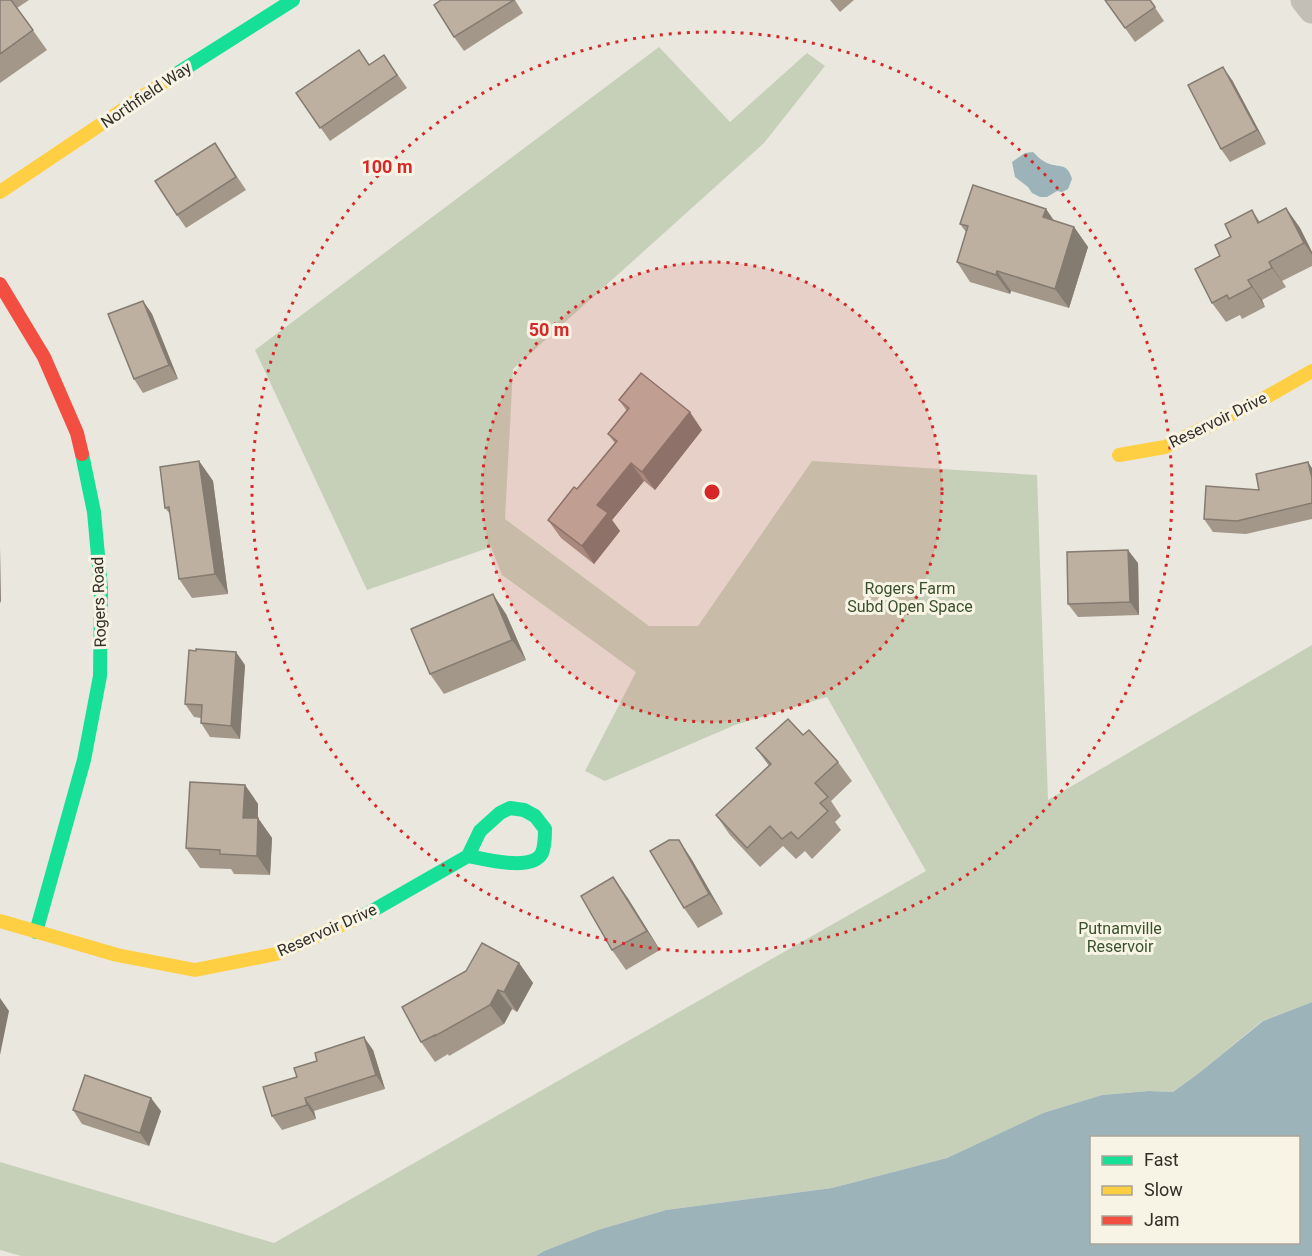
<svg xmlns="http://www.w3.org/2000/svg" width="1312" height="1256" font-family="Roboto,sans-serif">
	<rect width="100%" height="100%" fill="#eae7de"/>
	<polygon fill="#c6d0b9" points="659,47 730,122 807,53 825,66 764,143 513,369 505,519 649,626 698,626 812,461 1037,475 1048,800 1312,645 1312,1002 1262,1021 1199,1073 1173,1092 1149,1091 1102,1095 1043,1113 947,1158 832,1188 666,1210 598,1230 544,1251 536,1256 21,1256 0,1250 0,1162 274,1243 926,871 827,697 735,725 605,781 585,771 636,672 502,575 491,547 367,590 255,350"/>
	<g fill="#9cb3ba" fill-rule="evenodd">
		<path d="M1033 152C1036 155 1041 160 1045 162 1058 169 1067 161 1072 179L1068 189 1062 192 1057 191 1047 197H1040L1032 193 1028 187 1015 177 1012 162 1025 153Z"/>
		<path d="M1312 1002V1256H536L544 1251 598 1230 666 1210 832 1188 947 1158 1043 1113 1102 1095 1149 1091 1173 1092 1199 1073 1263 1021ZM1092 1138H1298V1242H1092Z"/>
	</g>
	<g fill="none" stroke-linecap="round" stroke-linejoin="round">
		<polyline stroke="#c3bfb7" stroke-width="27" points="1304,0 1312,10"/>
		<g stroke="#16e098" stroke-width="14">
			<polyline points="170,78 293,0"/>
			<path d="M359 917 372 911 468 856 480 831 500 813 510 808 524 810 535 816 545 829C545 837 545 846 542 853 532 872 485 859 468 856"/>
			<polyline points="36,932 84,760 100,676 101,588 94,512 82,454"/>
		</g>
		<g stroke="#ffcf43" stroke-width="14">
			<polyline points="0,192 170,78"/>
			<polyline points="1119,455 1165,447 1263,399 1312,371"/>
			<polyline points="0,921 117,955 195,970 276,954 359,917"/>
		</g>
		<polyline stroke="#f24e42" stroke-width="14" points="0,284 44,357 77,433 82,454"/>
	</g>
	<g fill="#a3978a">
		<polygon points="0,0 29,0 17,8 47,50 0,83"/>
		<polygon points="441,0 515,0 523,13 464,51 454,37"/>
		<polygon points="830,0 854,0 840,12"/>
		<polygon points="1105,0 1150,0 1164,21 1135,42"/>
		<polygon points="384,55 407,88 330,141 296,93 369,65"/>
		<polygon points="1232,80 1266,144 1230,162 1221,149"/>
		<polygon points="224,157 246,190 186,228 177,215"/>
		<polygon points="1286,208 1300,228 1312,252 1312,266 1282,281 1286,287 1262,300 1265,307 1242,319 1240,315 1226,322 1212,303 1220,256 1231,237 1252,210 1260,222"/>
		<polygon points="1046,209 1054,221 1074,227 1088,247 1069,308 1011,291 1010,294 970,282 957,262 966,232 960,224"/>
		<polygon points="143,301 152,314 178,379 143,393 134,379"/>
		<polygon points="619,400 702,430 655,490 644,481 612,520 620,531 594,564 561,538 548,520 577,489 615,443 608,434 627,411"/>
		<polygon points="199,461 213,481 228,594 192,598 179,579 170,514 165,508"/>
		<polygon points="1312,468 1312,519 1246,534 1213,532 1204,519 1259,490"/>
		<polygon points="1138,563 1139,615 1078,617 1068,604"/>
		<polygon points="506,614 526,660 444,694 430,674"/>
		<polygon points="245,665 240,739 210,737 201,723 201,718 194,717 185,704"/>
		<polygon points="803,735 838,762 852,781 831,801 841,816 835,822 841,830 812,859 805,851 796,859 783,846 760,867 730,835 716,815 769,766 756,748"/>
		<polygon points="245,785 258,804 258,818 272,838 270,875 234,874 231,869 200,868 186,848"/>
		<polygon points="679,840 692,860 723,914 698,928 684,908"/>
		<polygon points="627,897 660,950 626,970 612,950"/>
		<polygon points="519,963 533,983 517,1012 512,1009 504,1024 449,1056 448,1054 435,1062 421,1042"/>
		<polygon points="373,1050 385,1089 314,1111 316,1119 282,1130 272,1116 297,1077"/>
		<polygon points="73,1110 161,1111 149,1146 82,1124"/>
	</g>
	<g fill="#847b71">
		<polygon points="1223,67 1232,80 1266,144 1257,130"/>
		<polygon points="1286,208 1300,228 1312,252 1312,255 1304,243"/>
		<polygon points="1046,209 1059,228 1043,217"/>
		<polygon points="1074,227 1088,247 1069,308 1055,289"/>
		<polygon points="1269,262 1282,281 1286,287 1272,268"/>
		<polygon points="997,271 1011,291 1010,294 996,275"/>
		<polygon points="1248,280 1262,300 1265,307 1252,287"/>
		<polygon points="143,301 152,314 178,379 169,365"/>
		<polygon points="690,412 702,430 655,490 642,472"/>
		<polygon points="199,461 213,481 228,594 215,574"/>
		<polygon points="1308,462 1312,468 1312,478"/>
		<polygon points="631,463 644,481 612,520 620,531 594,564 582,546 597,505"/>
		<polygon points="0,547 1,603 0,601"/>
		<polygon points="1128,550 1138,563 1139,615 1130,602"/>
		<polygon points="493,594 506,614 526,660 512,640"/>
		<polygon points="236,652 245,665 240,739 231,726"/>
		<polygon points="245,785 258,804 257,837 243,818"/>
		<polygon points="258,818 272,838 270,875 257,856"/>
		<polygon points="679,840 692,860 723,914 709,894"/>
		<polygon points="613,877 627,897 660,950 647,931"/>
		<polygon points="519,963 533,983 517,1012 504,992"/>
		<polygon points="498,990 512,1009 504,1024 490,1005"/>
		<polygon points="0,998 9,1011 0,1055"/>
		<polygon points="364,1037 373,1050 385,1089 376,1075"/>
		<polygon points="151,1098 161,1111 149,1146 140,1133"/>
		<polygon points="305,1098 314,1111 316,1119 307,1105"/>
	</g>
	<g fill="#bdb0a1" stroke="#847b71" stroke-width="1.5">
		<polygon points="0,0 11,0 33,30 0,54"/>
		<polygon points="441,0 514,0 454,37 434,5"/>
		<polygon points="1105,0 1150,0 1155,7 1125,28"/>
		<polygon points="359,50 369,65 384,55 397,75 320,128 296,93"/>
		<polygon points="1223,67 1257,130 1221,149 1188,85"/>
		<polygon points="215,143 236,177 177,215 155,181"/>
		<polygon points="973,185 1046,209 1043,217 1074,227 1055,289 997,271 996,275 957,262 968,226 960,224"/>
		<polygon points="1286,208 1304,243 1269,262 1272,268 1248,280 1252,287 1229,299 1227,295 1212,303 1195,269 1220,256 1215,245 1231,237 1225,224 1252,210 1258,223"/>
		<polygon points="143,301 169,365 134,379 108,314"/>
		<polygon points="641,373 690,412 642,472 631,463 597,505 608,513 582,546 548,520 574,487 577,489 617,441 608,434 629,408 619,400"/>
		<polygon points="199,461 215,574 179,579 169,507 165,508 160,467"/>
		<polygon points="1308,462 1312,478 1312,503 1237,521 1204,519 1206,486 1259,490 1256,474"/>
		<polygon points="1128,550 1130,602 1068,604 1067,552"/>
		<polygon points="493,594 512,640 430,674 411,629"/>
		<polygon points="196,649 236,652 231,726 201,723 202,705 185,704 189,650 196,651"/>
		<polygon points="788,719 803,735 809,730 838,762 815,783 828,797 820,803 828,811 798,839 791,832 782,839 770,826 747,848 716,815 771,764 756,748"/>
		<polygon points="190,782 245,785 243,818 258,818 257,856 220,854 220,850 186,848"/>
		<polygon points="669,840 679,840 709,894 684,908 650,851"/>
		<polygon points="613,877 647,931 612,950 581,896"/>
		<polygon points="482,943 519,963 504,992 498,990 490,1005 435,1036 435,1035 421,1042 402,1007 466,971"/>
		<polygon points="364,1037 376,1075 305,1098 307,1105 272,1116 263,1087 297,1077 294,1068 317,1061 315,1053"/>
		<polygon points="85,1075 151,1098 140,1133 73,1110"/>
	</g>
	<circle cx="712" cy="492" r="230" fill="#d62828" fill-opacity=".12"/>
	<g fill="none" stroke="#d62828" stroke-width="3" stroke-dasharray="3 6">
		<circle cx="712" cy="492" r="230"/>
		<circle cx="712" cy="492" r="460"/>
	</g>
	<g text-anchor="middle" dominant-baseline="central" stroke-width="6" stroke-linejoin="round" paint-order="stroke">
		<g font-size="16" fill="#332e27" stroke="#f7f4e5">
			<text transform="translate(146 95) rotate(-34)">Northfield Way</text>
			<text transform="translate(1218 420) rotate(-26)">Reservoir Drive</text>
			<text transform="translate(99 602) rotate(-92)">Rogers Road</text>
			<text transform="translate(327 930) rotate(-24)">Reservoir Drive</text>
		</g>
		<g font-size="16" fill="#3a502c" stroke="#f7f4e5">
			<text x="910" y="588">Rogers Farm<tspan x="910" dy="18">Subd Open Space</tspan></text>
			<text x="1120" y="928">Putnamville<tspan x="1120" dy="18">Reservoir</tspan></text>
		</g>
	</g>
	<circle cx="712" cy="492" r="9" fill="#d62828" stroke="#f7f4e5" stroke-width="3"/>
	<g font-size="18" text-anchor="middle" font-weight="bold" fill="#d62828" stroke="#f7f4e5" stroke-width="6" stroke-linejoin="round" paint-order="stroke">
		<text x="387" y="173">100 m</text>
		<text x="549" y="336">50 m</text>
	</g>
	<rect x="1090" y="1136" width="210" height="108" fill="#f7f4e5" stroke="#a9a599" stroke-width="1.5"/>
	<rect x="1102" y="1156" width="30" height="9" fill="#16e098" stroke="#a9a599" stroke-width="1.5"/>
	<text x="1144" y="1166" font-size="18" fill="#332e27">Fast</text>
	<rect x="1102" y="1186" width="30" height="9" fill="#ffcf43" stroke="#a9a599" stroke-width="1.5"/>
	<text x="1144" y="1196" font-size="18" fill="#332e27">Slow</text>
	<rect x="1102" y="1216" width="30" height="9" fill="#f24e42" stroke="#a9a599" stroke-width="1.5"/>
	<text x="1144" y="1226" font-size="18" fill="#332e27">Jam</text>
</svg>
